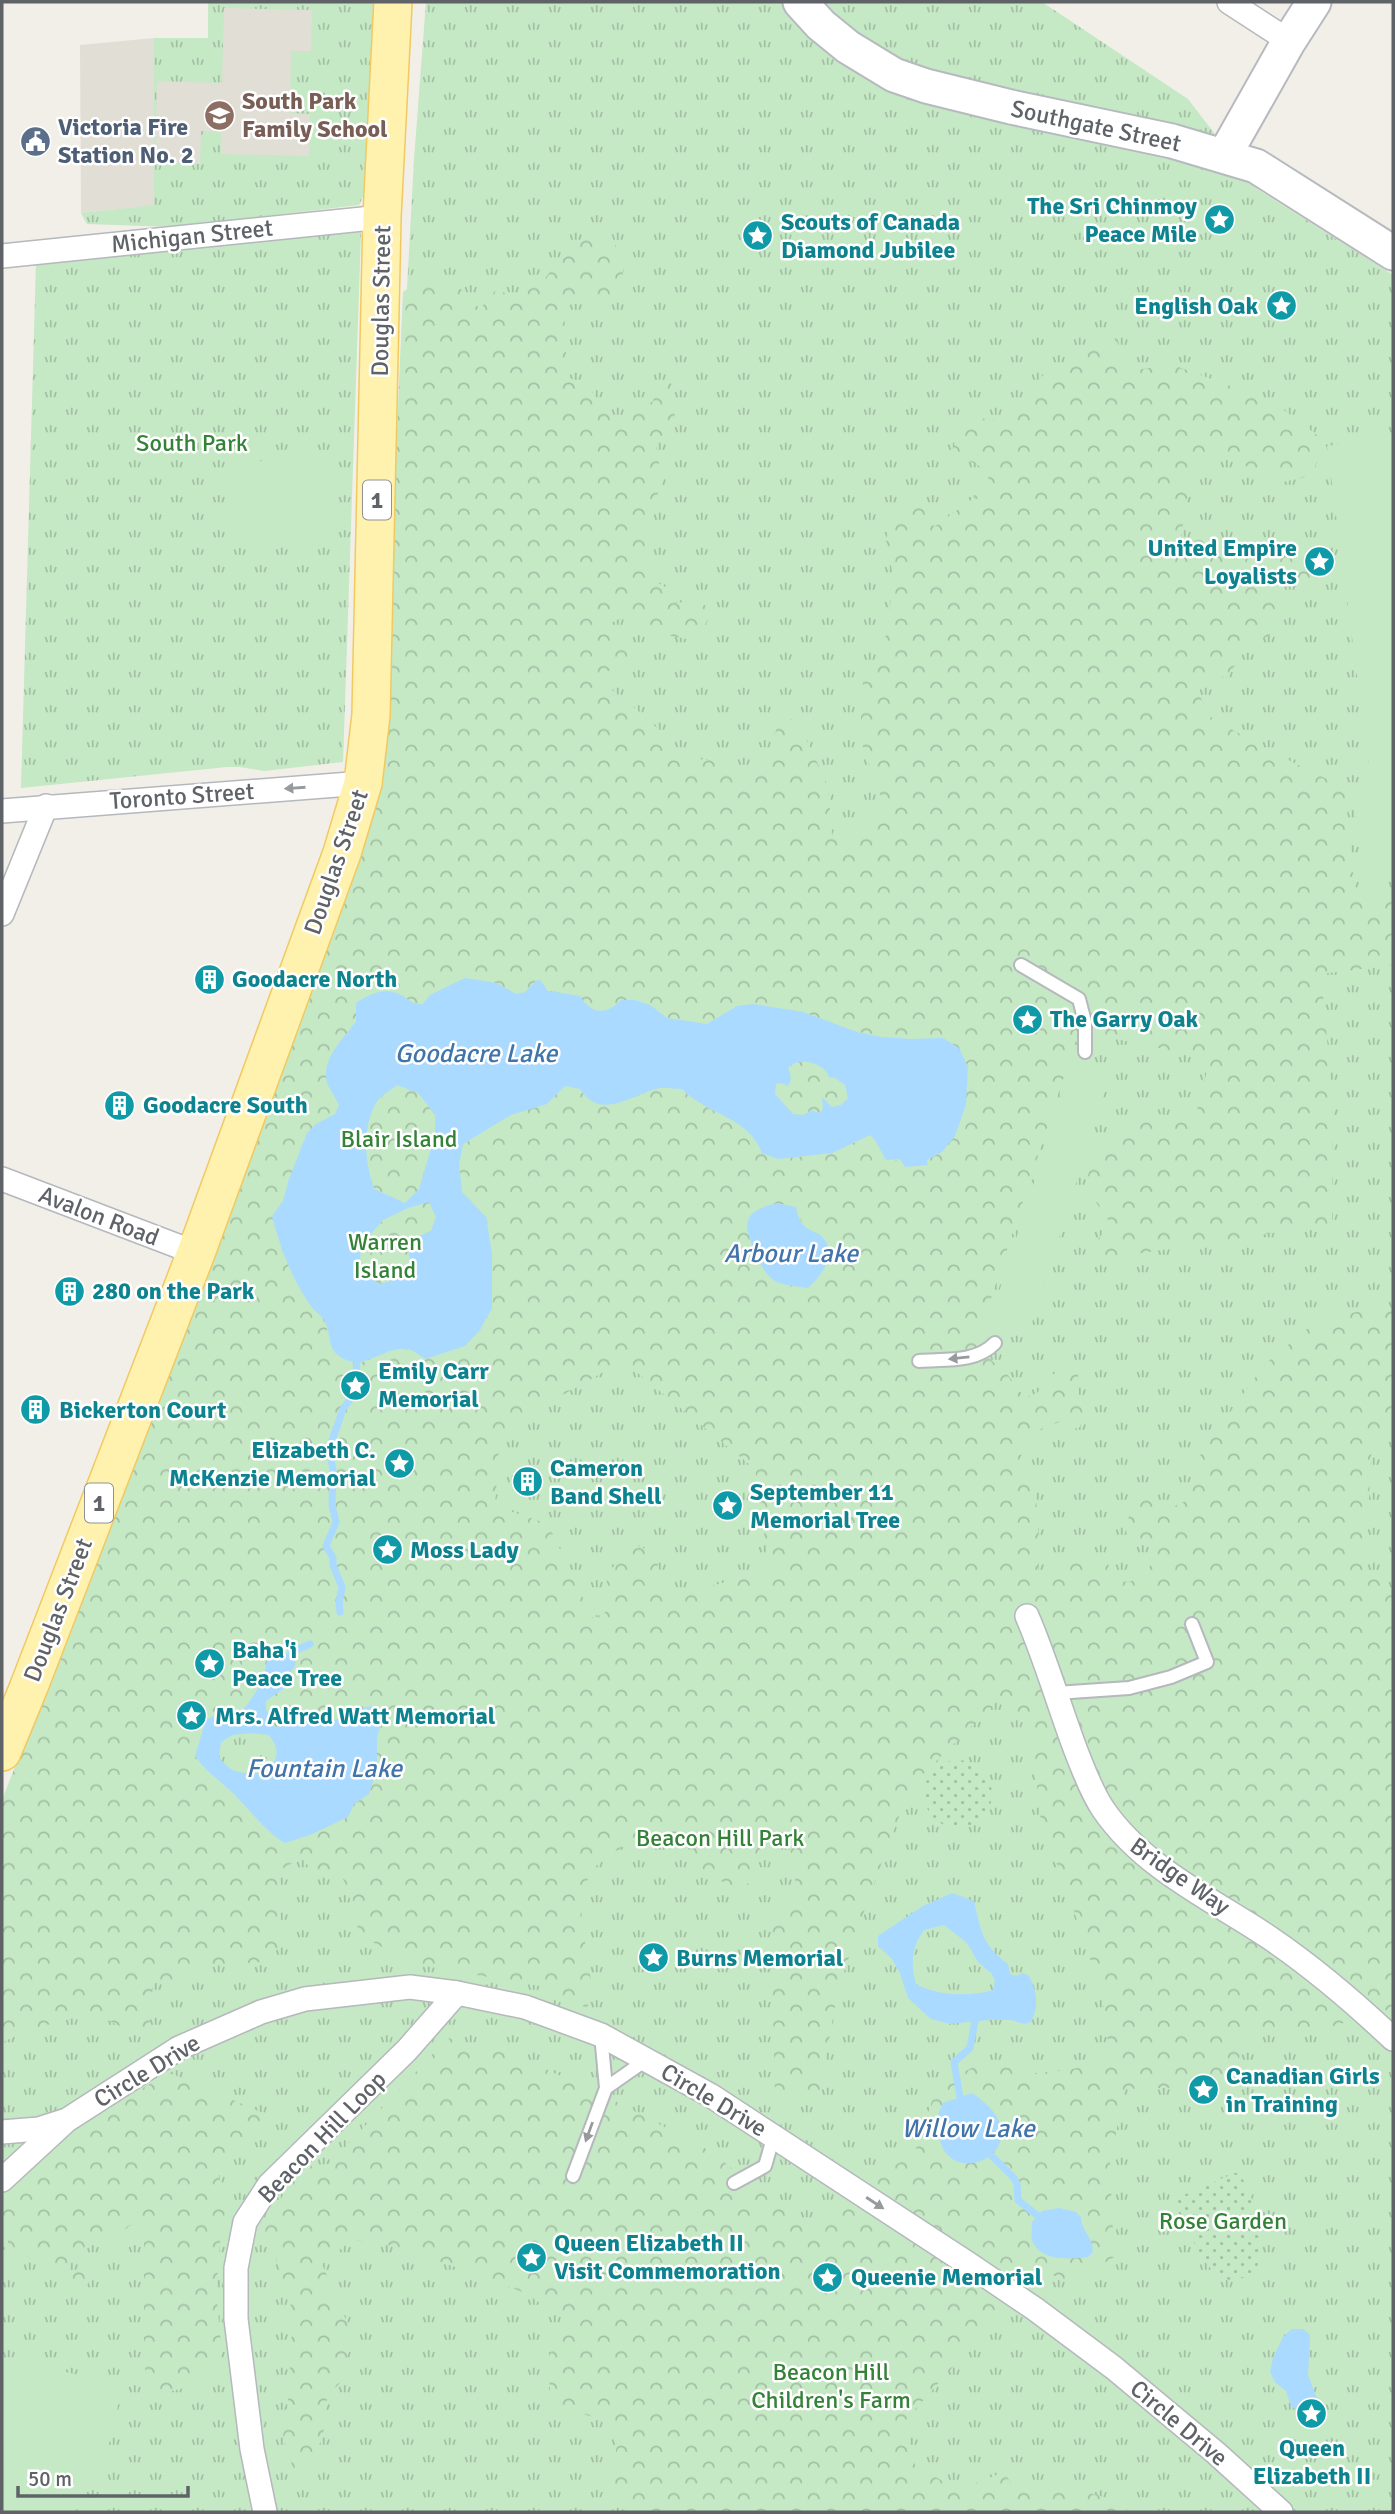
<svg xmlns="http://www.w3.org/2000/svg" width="1395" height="2514" font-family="Signika,sans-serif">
	<defs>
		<pattern id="grass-tufts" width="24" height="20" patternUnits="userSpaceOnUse" patternTransform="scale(1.75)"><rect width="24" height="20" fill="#c5e8c5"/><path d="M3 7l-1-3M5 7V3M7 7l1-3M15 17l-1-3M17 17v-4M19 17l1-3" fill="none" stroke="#a3c0a4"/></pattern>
		<pattern id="forest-crowns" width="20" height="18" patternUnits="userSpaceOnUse" patternTransform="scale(1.75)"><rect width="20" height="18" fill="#c5e8c5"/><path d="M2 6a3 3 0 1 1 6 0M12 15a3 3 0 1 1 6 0" fill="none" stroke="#a3c0a4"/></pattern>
		<pattern id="garden-dots" width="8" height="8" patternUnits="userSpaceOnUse" patternTransform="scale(1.75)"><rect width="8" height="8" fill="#c5e8c5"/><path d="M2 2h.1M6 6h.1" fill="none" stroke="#a3c0a4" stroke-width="1.8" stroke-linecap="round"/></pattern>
	</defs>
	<rect width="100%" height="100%" fill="#f1efe8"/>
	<polygon fill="#e1ded6" points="208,2 360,2 359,184 81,213 80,45 154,38 208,38"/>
	<g fill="url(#grass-tufts)" fill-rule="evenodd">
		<path d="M208 2H380L365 193 359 205 173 227 87 224 81 213 154 205V38H208ZM224 8 312 10 311 51H291L290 113 310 114 309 156 221 154V132L201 131 200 164 155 162 157 81 222 83Z"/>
		<polygon points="426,2 1042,2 1188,99 1257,189 1393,275 1393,2512 2,2512 2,1849 381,771 414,159"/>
		<polygon points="361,232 343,762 264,771 240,767 227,767 21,788 36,262"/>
	</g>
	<g fill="url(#forest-crowns)" fill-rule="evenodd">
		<path d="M593 233 612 236 623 265V284L610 301 564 305 567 377 587 385 612 420 637 413 653 401 660 379 671 383 675 403 674 428 655 440 662 481 648 523 645 576 667 588 676 603 693 601 705 605 708 619 697 641 651 632 629 615 608 624 612 636 634 661 630 667 608 671 602 679C617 697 631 704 648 719 684 754 668 760 726 760L744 778 766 774 770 747 778 725 796 717 828 786 832 835 862 830 882 800 860 738 863 682 887 634 893 576 886 540 890 524 909 500 928 506 934 527 985 490 990 471 952 453 959 426 979 418 1002 421 1042 376 1116 338 1127 371 1173 365 1272 401 1321 438 1314 475 1283 482 1224 457 1200 451 1191 480 1181 536 1275 554 1320 548 1334 565 1317 580 1272 579 1280 630 1247 646 1228 677 1191 676 1209 716 1264 748 1345 788 1355 895 1393 893V965L1321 974 1333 1103 1332 1224 1077 1263 1111 1224 1085 1186 1096 1148 1137 1112 1195 1118 1210 1059 1079 1031 981 1329 992 1361 1007 1374 1025 1398 1037 1393 1062 1365 1078 1371 1079 1404 1084 1410 1080 1427 1071 1430 1062 1421 1038 1430 1024 1439 1020 1454 1034 1469 1039 1541 1038 1576 1089 1558 1107 1561 1114 1580C1142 1588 1154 1567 1156 1542 1150 1543 1140 1546 1134 1542 1116 1532 1133 1507 1142 1497L1156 1500 1169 1509 1190 1499 1194 1468 1204 1448 1265 1364 1317 1321 1387 1305 1393 1310V1422L1371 1455 1366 1567 1388 1588 1393 1589V2008L1304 2035 1249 2028 1230 2086 1125 2089 1110 2162 1114 2257 1070 2284 1051 2274 984 2332 903 2423 915 2465 958 2490 1004 2472 1014 2488C1054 2488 1098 2486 1130 2512H626L609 2481 617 2446 611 2422 551 2405 548 2361 563 2318 525 2293 464 2270 395 2246 352 2240 322 2264 349 2327 346 2376 327 2397 324 2430 314 2462 294 2471 283 2437 288 2402 293 2313 278 2264 264 2233 267 2218 297 2176 313 2165 329 2164 448 2038 492 2049 537 2065 621 2104 710 2151 805 2226 915 2152 937 2086 981 2063 1037 2073 1069 2070 1110 2059 1103 1997 1060 1870 1043 1838 1030 1729 997 1701 910 1787 867 1903 838 1990 819 2097H775L771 1929 788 1899 799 1869 787 1844 761 1846 752 1882 737 1888 707 1875 677 1833 642 1836 609 1855 589 1872 581 1916 593 1994 587 2008 540 1986 419 1965 360 1936 346 1885 338 1869 313 1875 303 1857 280 1870 281 1947 261 1962 199 1967 176 1984 153 1983 149 2029 138 2035 93 2013 24 2031 2 2043V1800L213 1261 382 774 403 292 418 281 427 282 435 287 455 283 480 309 495 291 517 295 541 284 569 246ZM536 981H540L548 991 569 993 586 1006 598 1011 650 1005 667 1018 707 1024 737 1006 803 1012 857 1032 911 1039 942 1152 927 1160H886L875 1139 870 1135 832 1153 778 1159 762 1153C749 1117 706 1115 682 1089 675 1089 667 1087 660 1088 631 1094 602 1123 580 1089L565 1086 546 1104 511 1115 486 1132 463 1144 459 1164 462 1192 486 1217 408 1349 383 1352 366 1362 349 1361 328 1339C327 1319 323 1321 312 1307 304 1297 297 1284 292 1273 283 1255 277 1235 273 1216L283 1201 289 1179 316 1124 335 1114 339 1105 327 1084 328 1062 338 1044 356 1022 406 998 412 1004H423L430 995 496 983 516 994 525 992ZM784 1204 796 1207C800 1223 805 1228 820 1235L751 1214ZM623 1361 755 1469 769 1570 668 1598 654 1553 631 1542 606 1577 612 1608 593 1619 548 1524 495 1506 499 1446 543 1406ZM268 1660 265 1709 275 1728 291 1723 310 1725 331 1722 342 1718 382 1719 377 1738V1769L369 1794 354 1804 347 1817 310 1835 286 1843 276 1838 231 1791 206 1771 223 1711 240 1715 263 1682Z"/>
		<polygon points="805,1061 816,1063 845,1085 848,1098 841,1105 832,1107 822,1098 823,1109 820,1113 811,1110 804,1115 793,1114 775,1094 776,1084 782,1083 789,1074 787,1068 795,1063"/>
		<path d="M397 1085 418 1093 435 1114V1136L419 1189 405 1203 374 1189C366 1161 361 1131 376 1103 380 1096 390 1090 397 1085Z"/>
		<path d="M429 1202 436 1217C428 1238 413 1255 404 1276L381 1284 358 1274 361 1245 383 1220 408 1208Z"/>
		<path d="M170 2073 263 2113 264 2129 218 2173 227 2204 221 2231 216 2290 222 2355C192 2386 193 2391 147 2393L144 2354V2221L129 2226 115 2240 92 2245 71 2261 70 2270H84L93 2274 84 2291C77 2289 50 2273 43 2268 35 2262 32 2257 23 2255L15 2264 5 2268 2 2253 8 2244V2236L2 2230V2206L116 2103Z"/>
	</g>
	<g fill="url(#garden-dots)">
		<circle cx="958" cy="1794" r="34"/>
		<path d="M1235 2173H1239C1257 2200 1267 2243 1255 2274L1233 2281C1200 2274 1189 2229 1178 2202L1179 2197Z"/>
	</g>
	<g fill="#c5e8c5">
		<polygon points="1393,435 1393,872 1362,871 1352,785 1371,782 1327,446"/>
		<polygon points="336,459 337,546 230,548 232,462"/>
		<polygon points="1071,1067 1109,1078 1027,1339 988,1326"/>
		<polygon points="2,2358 111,2382 119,2394 115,2431 74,2512 2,2512"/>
	</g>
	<g fill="#aadaff" fill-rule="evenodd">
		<path d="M465 978 496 983 516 994 525 992 537 980 541 981 548 991 580 996C591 1014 606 1016 621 1000H635L650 1005 667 1018 707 1024 737 1006 753 1004 803 1012 857 1032 882 1037 911 1039 943 1038 959 1048 968 1067 966 1104 955 1136 942 1152 927 1160 928 1165 905 1167 900 1159 886 1160 875 1140 870 1135 832 1153 778 1159 762 1153C749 1117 706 1114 682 1089 675 1089 667 1087 660 1088 631 1094 602 1122 580 1089L565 1086 547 1104 511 1115 463 1144 459 1164 462 1192 486 1217 492 1253V1308L480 1330 465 1346 425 1359C419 1355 412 1349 406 1349 385 1347 368 1367 349 1361 324 1352 333 1337 325 1322 322 1315 315 1312 311 1306 292 1280 280 1247 272 1216L283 1201 289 1179 307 1133 316 1124 335 1114 339 1105C336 1098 331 1092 328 1085 319 1062 343 1038 356 1022V1003C371 993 386 986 403 996 412 1002 412 1004 423 1004L430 995ZM805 1061C814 1063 826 1067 829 1077L835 1078 845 1085 848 1098 841 1105 832 1107 822 1097 823 1109 820 1113 811 1110 804 1115 793 1114 775 1094 776 1084 782 1083 787 1086 790 1083 791 1077 788 1068 795 1063ZM397 1085 418 1093 435 1114V1136L419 1189 405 1203 374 1189C365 1161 361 1131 376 1103 380 1096 391 1090 397 1085ZM429 1202 436 1217 431 1231 407 1241 410 1261 404 1276 381 1284 359 1274 361 1245 383 1220 408 1208Z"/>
		<path d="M777 1203 796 1207C798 1217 800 1225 810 1230 813 1232 817 1232 820 1235 840 1252 822 1275 808 1288 796 1286 780 1286 771 1278 764 1272 757 1258 754 1249 741 1220 746 1211 777 1203Z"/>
		<path d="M292 1652 296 1663 283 1689 266 1701V1709L275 1728 290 1723 310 1724 331 1722 358 1709 372 1706 380 1711 382 1719 377 1738V1769L369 1794 354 1804 348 1817 310 1835 285 1843C266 1832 250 1810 234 1794 220 1781 206 1771 195 1756L206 1720 223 1711 240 1715 263 1682 267 1660ZM252 1733 269 1735C281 1751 278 1758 266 1773 244 1773 232 1776 219 1757L221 1742 232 1735Z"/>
		<path d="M952 1893 974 1901C981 1931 982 1945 1008 1964L1010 1974 1016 1976 1023 1973 1029 1976C1037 1991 1039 2006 1031 2022L1025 2024 1011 2020H989L950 2024 931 2019 908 1998 900 1973 892 1959 878 1946V1936L923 1906ZM944 1925 967 1943 978 1962 991 1973 995 1980 993 1990C970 1997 937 1996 916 1984 910 1964 912 1946 924 1930Z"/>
		<path d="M972 2093C1049 2144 953 2194 940 2140 936 2126 936 2116 943 2103Z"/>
		<path d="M1059 2208 1076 2212 1081 2217C1081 2231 1093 2236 1093 2252L1088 2257C1070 2259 1040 2262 1032 2240 1031 2235 1032 2227 1032 2222L1042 2211Z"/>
		<polygon points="1292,2329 1303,2329 1310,2335 1308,2375 1318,2401 1316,2411 1306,2416 1291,2406 1286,2391 1275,2382 1270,2372 1273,2358 1283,2337"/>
	</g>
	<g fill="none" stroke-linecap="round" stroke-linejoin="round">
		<g stroke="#aadaff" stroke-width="7">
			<polyline points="340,1612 339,1603 342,1587 333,1565 333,1558 326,1546 336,1522 332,1505 333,1470 329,1449 343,1409 354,1394 357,1361"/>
			<polyline points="292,1652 310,1644"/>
			<polyline points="960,2097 954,2062 970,2048 975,2021"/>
			<polyline points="992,2156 1014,2178 1017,2184 1018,2200 1038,2216"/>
		</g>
		<defs>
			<g id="lane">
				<polyline points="1021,965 1079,999 1085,1022 1085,1052"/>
				<path d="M919 1361C945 1359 976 1363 995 1343"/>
				<polyline points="1056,1693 1129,1688 1171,1677 1207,1662 1192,1624"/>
				<polyline points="606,2088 646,2060"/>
				<polyline points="573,2176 606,2088 601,2035"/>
				<polyline points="734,2183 765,2166 774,2135"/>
			</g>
			<g id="street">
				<polyline points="1229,2 1289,41"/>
				<polyline points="2,256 382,217"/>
				<polyline points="2,811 363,783"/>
				<polyline points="2,914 46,806"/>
				<polyline points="2,1179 196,1253"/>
				<path d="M1027 1616C1046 1660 1059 1706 1076 1751 1084 1771 1091 1791 1103 1809 1143 1868 1212 1899 1270 1938 1314 1968 1355 2003 1393 2039"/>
				<polyline points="2,2132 39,2129 64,2121"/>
				<polyline points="2,2180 67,2120 179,2048 261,2012 305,1999 410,1987 457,1993 525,2007 601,2035 710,2095 967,2263 1035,2309 1114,2368 1216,2453 1281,2512"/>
				<polyline points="265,2512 252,2449 236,2319 236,2268 245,2222 269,2185 407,2050 457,1993"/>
			</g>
			<g id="secondary">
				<polyline points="800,2 821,25 848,47 894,75 926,86 1011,107 1172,141 1256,166 1393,253"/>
				<polyline points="1224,156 1289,41 1314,2"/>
			</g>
			<polyline id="primary" points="2,1752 28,1689 196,1253 342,853 363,783 371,715 382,217 393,2"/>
		</defs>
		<use href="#lane" stroke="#b5b8bc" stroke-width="16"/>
		<use href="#street" stroke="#b5b8bc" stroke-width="26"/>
		<use href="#secondary" stroke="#b6babf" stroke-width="37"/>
		<use href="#primary" stroke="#f2c960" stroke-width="40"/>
		<use href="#lane" stroke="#fff" stroke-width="12"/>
		<use href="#street" stroke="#fff" stroke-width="23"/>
		<use href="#secondary" stroke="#fff" stroke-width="33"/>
		<use href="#primary" stroke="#fff2af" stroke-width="37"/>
	</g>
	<defs><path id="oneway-solid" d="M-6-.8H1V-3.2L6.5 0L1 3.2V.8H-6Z" transform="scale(1.75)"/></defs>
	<g fill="#979a9d">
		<use href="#oneway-solid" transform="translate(295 788) rotate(176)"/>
		<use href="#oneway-solid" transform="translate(959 1358) rotate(174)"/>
		<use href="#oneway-solid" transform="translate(589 2132) rotate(110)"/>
		<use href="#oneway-solid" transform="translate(875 2203) rotate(33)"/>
	</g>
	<defs>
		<symbol id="school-disc" viewBox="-11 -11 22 22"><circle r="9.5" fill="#8d6e63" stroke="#fff"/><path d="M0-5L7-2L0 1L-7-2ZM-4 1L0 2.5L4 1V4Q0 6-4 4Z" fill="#fff"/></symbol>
		<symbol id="civic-disc" viewBox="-11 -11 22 22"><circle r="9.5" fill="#5c6f8a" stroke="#fff"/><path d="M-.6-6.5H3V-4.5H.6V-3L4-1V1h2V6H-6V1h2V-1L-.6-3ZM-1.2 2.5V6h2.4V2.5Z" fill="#fff"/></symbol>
		<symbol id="sight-disc" viewBox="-11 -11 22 22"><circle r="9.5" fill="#0f9aa8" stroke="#fff"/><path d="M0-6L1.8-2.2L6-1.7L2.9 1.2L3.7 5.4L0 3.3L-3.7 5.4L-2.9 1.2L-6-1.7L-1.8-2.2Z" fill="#fff"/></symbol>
		<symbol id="building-disc" viewBox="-11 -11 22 22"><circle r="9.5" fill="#0f9aa8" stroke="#fff"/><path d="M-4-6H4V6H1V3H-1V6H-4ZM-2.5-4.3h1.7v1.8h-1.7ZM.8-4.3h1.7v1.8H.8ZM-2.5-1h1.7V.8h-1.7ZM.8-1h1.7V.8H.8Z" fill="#fff"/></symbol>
	</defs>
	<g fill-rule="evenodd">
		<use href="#school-disc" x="202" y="98" width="35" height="35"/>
		<use href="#civic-disc" x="18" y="124" width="35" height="35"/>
		<use href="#sight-disc" x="1202" y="202" width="35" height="35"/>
		<use href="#sight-disc" x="740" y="218" width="35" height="35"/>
		<use href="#sight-disc" x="1264" y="288" width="35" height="35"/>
		<use href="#sight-disc" x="1302" y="544" width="35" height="35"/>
		<use href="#building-disc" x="192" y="962" width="35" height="35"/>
		<use href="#sight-disc" x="1010" y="1002" width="35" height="35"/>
		<use href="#building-disc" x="102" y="1088" width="35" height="35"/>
		<use href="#building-disc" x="52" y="1274" width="35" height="35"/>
		<use href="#sight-disc" x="338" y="1368" width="35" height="35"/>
		<use href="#building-disc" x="18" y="1392" width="35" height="35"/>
		<use href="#sight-disc" x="382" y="1446" width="35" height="35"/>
		<use href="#building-disc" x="510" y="1464" width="35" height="35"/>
		<use href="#sight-disc" x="710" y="1488" width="35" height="35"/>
		<use href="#sight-disc" x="370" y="1532" width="35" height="35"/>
		<use href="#sight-disc" x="192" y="1646" width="35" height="35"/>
		<use href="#sight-disc" x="174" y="1698" width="35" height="35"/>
		<use href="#sight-disc" x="636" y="1940" width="35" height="35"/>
		<use href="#sight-disc" x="1186" y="2072" width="35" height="35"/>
		<use href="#sight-disc" x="514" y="2240" width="35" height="35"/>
		<use href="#sight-disc" x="810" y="2260" width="35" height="35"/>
		<use href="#sight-disc" x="1294" y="2396" width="35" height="35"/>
	</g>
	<g text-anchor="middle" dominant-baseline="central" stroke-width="5" stroke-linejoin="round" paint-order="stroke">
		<g fill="#fff" stroke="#8f9295" stroke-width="2">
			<rect x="363" y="480.5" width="28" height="39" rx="5"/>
			<rect x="85" y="1483.5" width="28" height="39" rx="5"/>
		</g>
		<g font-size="23" font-weight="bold" fill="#5f6368">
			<text x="377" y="500">1</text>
			<text x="99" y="1503">1</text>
		</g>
		<g font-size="24" font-weight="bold" fill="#785e54" stroke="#fff" text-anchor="start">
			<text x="242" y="101">South Park<tspan x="242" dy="28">Family School</tspan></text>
		</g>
		<g font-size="24" fill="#5f6368" stroke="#fff">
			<text transform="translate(1096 126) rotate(12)">Southgate Street</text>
			<text transform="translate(192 236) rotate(-6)">Michigan Street</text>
			<text transform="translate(381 301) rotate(-89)">Douglas Street</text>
			<text transform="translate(182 796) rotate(-4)">Toronto Street</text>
			<text transform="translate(336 862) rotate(-71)">Douglas Street</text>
			<text transform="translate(99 1216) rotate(21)">Avalon Road</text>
			<text transform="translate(58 1610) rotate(-69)">Douglas Street</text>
			<text transform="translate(1180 1876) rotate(35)">Bridge Way</text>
			<text transform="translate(147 2071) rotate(-31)">Circle Drive</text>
			<text transform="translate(714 2100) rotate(31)">Circle Drive</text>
			<text transform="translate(322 2137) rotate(-46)">Beacon Hill Loop</text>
			<text transform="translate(1179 2423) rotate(40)">Circle Drive</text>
		</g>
		<g font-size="24" font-weight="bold" fill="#4e5e75" stroke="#fff" text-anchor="start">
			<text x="58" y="127">Victoria Fire<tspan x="58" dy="28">Station No. 2</tspan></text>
		</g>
		<g font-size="24" font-weight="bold" fill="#0d838f" stroke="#fff" text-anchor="start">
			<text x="1197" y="206" text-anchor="end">The Sri Chinmoy<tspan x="1197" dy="28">Peace Mile</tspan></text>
			<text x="781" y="222">Scouts of Canada<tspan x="781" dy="28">Diamond Jubilee</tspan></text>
			<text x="1258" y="306" text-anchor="end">English Oak</text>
			<text x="1297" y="548" text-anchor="end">United Empire<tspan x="1297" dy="28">Loyalists</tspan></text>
			<text x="232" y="979">Goodacre North</text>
			<text x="1050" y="1019">The Garry Oak</text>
			<text x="143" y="1105">Goodacre South</text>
			<text x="92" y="1291">280 on the Park</text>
			<text x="378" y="1371">Emily Carr<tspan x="378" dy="28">Memorial</tspan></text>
			<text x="59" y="1410">Bickerton Court</text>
			<text x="376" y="1450" text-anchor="end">Elizabeth C.<tspan x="376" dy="28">McKenzie Memorial</tspan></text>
			<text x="550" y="1468">Cameron<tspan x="550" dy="28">Band Shell</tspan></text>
			<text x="750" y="1492">September 11<tspan x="750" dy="28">Memorial Tree</tspan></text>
			<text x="410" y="1550">Moss Lady</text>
			<text x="232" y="1650">Baha'i<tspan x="232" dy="28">Peace Tree</tspan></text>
			<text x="215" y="1716">Mrs. Alfred Watt Memorial</text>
			<text x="676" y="1958">Burns Memorial</text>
			<text x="1226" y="2076">Canadian Girls<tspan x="1226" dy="28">in Training</tspan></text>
			<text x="554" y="2243">Queen Elizabeth II<tspan x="554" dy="28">Visit Commemoration</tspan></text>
			<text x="851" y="2277">Queenie Memorial</text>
			<text x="1312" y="2448" text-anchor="middle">Queen<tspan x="1312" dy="28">Elizabeth II</tspan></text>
		</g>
		<g font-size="24" fill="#348238" stroke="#fff">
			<text x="192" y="443">South Park</text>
			<text x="399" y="1139">Blair Island</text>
			<text x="385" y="1242">Warren<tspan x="385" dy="28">Island</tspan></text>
			<text x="720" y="1838">Beacon Hill Park</text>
			<text x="1223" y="2221">Rose Garden</text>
			<text x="831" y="2372">Beacon Hill<tspan x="831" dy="28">Children's Farm</tspan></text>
		</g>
		<g font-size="26" font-style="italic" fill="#4174aa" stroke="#fff">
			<text x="476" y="1054">Goodacre Lake</text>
			<text x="791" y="1254">Arbour Lake</text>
			<text x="324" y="1769">Fountain Lake</text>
			<text x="968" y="2129">Willow Lake</text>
		</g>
	</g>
	<rect width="1395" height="2514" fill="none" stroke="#5f6368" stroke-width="7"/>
	<path d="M18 2486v10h170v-10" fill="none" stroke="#5f6368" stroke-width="3.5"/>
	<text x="28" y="2486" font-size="21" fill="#5f6368" stroke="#ffffff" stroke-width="5" paint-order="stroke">50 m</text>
</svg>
